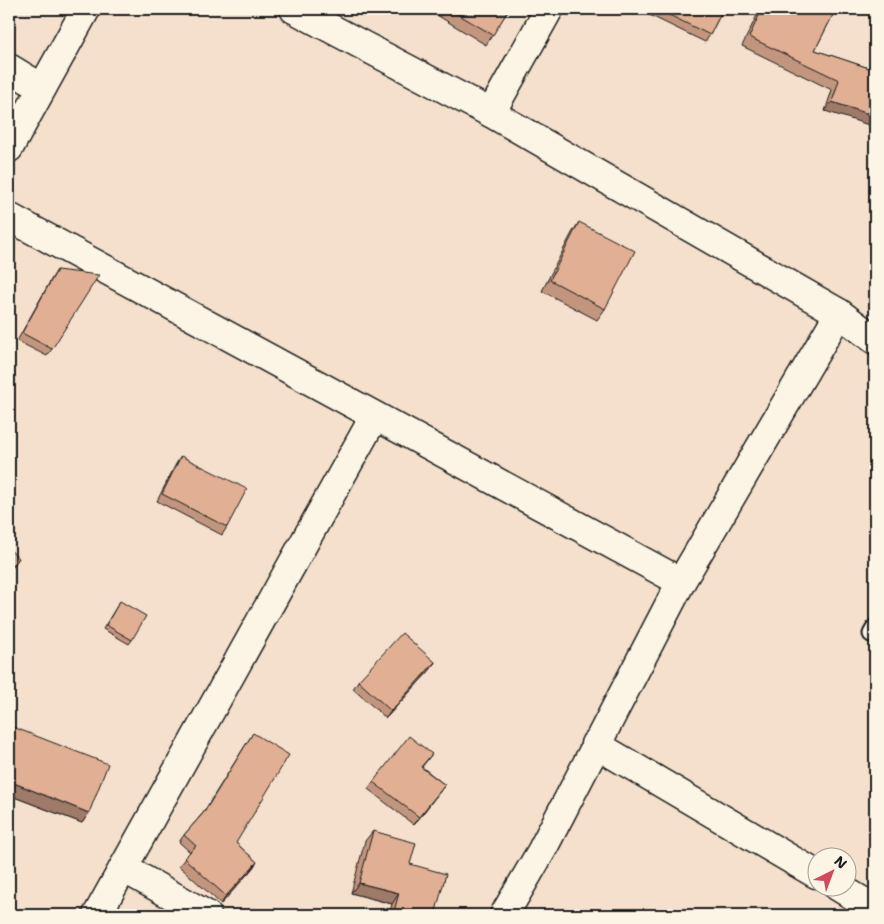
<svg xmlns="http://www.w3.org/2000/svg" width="884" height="924" font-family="'Shantell Sans',sans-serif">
	<rect width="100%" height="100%" fill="#f4e0cc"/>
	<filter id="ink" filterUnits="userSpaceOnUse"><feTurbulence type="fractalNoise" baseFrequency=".02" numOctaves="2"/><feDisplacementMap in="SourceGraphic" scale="10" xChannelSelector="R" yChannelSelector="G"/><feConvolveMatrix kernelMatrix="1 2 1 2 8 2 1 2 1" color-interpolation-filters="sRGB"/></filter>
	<g filter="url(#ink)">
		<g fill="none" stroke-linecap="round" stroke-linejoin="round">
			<defs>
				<polyline id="service" points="871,634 875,627"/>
				<g id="minor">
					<polyline points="294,9 491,113 839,313 875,340"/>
					<polyline points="9,68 42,88"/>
					<polyline points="491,113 549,9"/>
					<polyline points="9,217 681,582"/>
					<polyline points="595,744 816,874"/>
					<polyline points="123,868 207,915"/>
					<polyline points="837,886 875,909"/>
					<polyline points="97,915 374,417"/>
					<polyline points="504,915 542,850 681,582 839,313"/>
				</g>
				<polyline id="tertiary" points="9,148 86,9"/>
			</defs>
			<use href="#service" stroke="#1c1c1c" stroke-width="19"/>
			<use href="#minor" stroke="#1c1c1c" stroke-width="31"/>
			<use href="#tertiary" stroke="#1c1c1c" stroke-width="31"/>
			<use href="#service" stroke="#fcf5e5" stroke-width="15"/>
			<use href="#minor" stroke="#fcf5e5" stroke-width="28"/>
			<use href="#tertiary" stroke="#fcf5e5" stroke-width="28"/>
		</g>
		<g fill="#c2967e" stroke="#1c1c1c">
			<polygon points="427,9 509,9 486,45"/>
			<polygon points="637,9 723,9 710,35 705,42"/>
			<polygon points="760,9 836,9 815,50 875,70 825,111 832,90 742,46"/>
			<polygon points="579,222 605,309 597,320 542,291 572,233"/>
			<polygon points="57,270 52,349 47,356 17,341 52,278"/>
			<polygon points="181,456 227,527 222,535 157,501 176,464"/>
			<polygon points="120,601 132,640 129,644 103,629"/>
			<polygon points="435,662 430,670 386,718 353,689 358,681"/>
			<polygon points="13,727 89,813 82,823 9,795 9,733"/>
			<polygon points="253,733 236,843 257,862 252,869 221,904 179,866 190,852 179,842 184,835 203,813"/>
			<polygon points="432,754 422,767 445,785 414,825 368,789 373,782"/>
			<polygon points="373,831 410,864 435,915 389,915 392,904 351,893 365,841"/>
		</g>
		<g fill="#9e7a67" stroke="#1c1c1c">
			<polygon points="832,102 875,116 875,127 825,111"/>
			<polygon points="19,558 12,568 9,571 9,569"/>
			<polygon points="435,662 430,670 386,718 391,711"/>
			<polygon points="9,781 89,813 82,823 9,795"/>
			<polygon points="445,785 439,792 414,825 419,817"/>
			<polygon points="257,862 252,869 221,904 226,896"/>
			<polygon points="359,883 399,893 392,904 351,893"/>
		</g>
		<g fill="#e1af93" stroke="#1c1c1c">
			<polygon points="449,9 509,9 493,35"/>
			<polygon points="657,9 723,9 710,35"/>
			<polygon points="762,9 836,9 815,50 875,70 875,116 832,102 839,80 749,37"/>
			<polygon points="579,222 635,251 605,309 550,280"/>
			<polygon points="57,270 99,275 52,349 22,333"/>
			<polygon points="181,456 247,489 227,527 162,494"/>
			<polygon points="9,549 19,558 9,569"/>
			<polygon points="120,601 146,616 132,640 106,625"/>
			<polygon points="402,633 435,662 391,711 358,681"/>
			<polygon points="13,727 108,764 89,813 9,781 9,739"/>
			<polygon points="253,733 289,755 236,843 257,862 226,896 184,858 196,846 184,835 205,811"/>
			<polygon points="409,736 432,754 421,767 445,785 419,817 373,782"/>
			<polygon points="373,831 416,843 410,864 446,874 435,915 393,915 399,893 359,883"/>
			<polygon points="143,912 149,915 141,915"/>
		</g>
	</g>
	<rect width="884" height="924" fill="none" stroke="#fcf5e5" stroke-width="30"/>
	<rect x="15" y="15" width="854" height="894" fill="none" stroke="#1c1c1c" stroke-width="2" filter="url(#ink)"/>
	<g transform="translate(832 872) rotate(42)"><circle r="24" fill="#fcf5e5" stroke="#a29e95"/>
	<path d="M0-4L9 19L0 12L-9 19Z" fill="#d1495b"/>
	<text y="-8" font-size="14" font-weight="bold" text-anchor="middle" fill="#1c1c1c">N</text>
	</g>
</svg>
